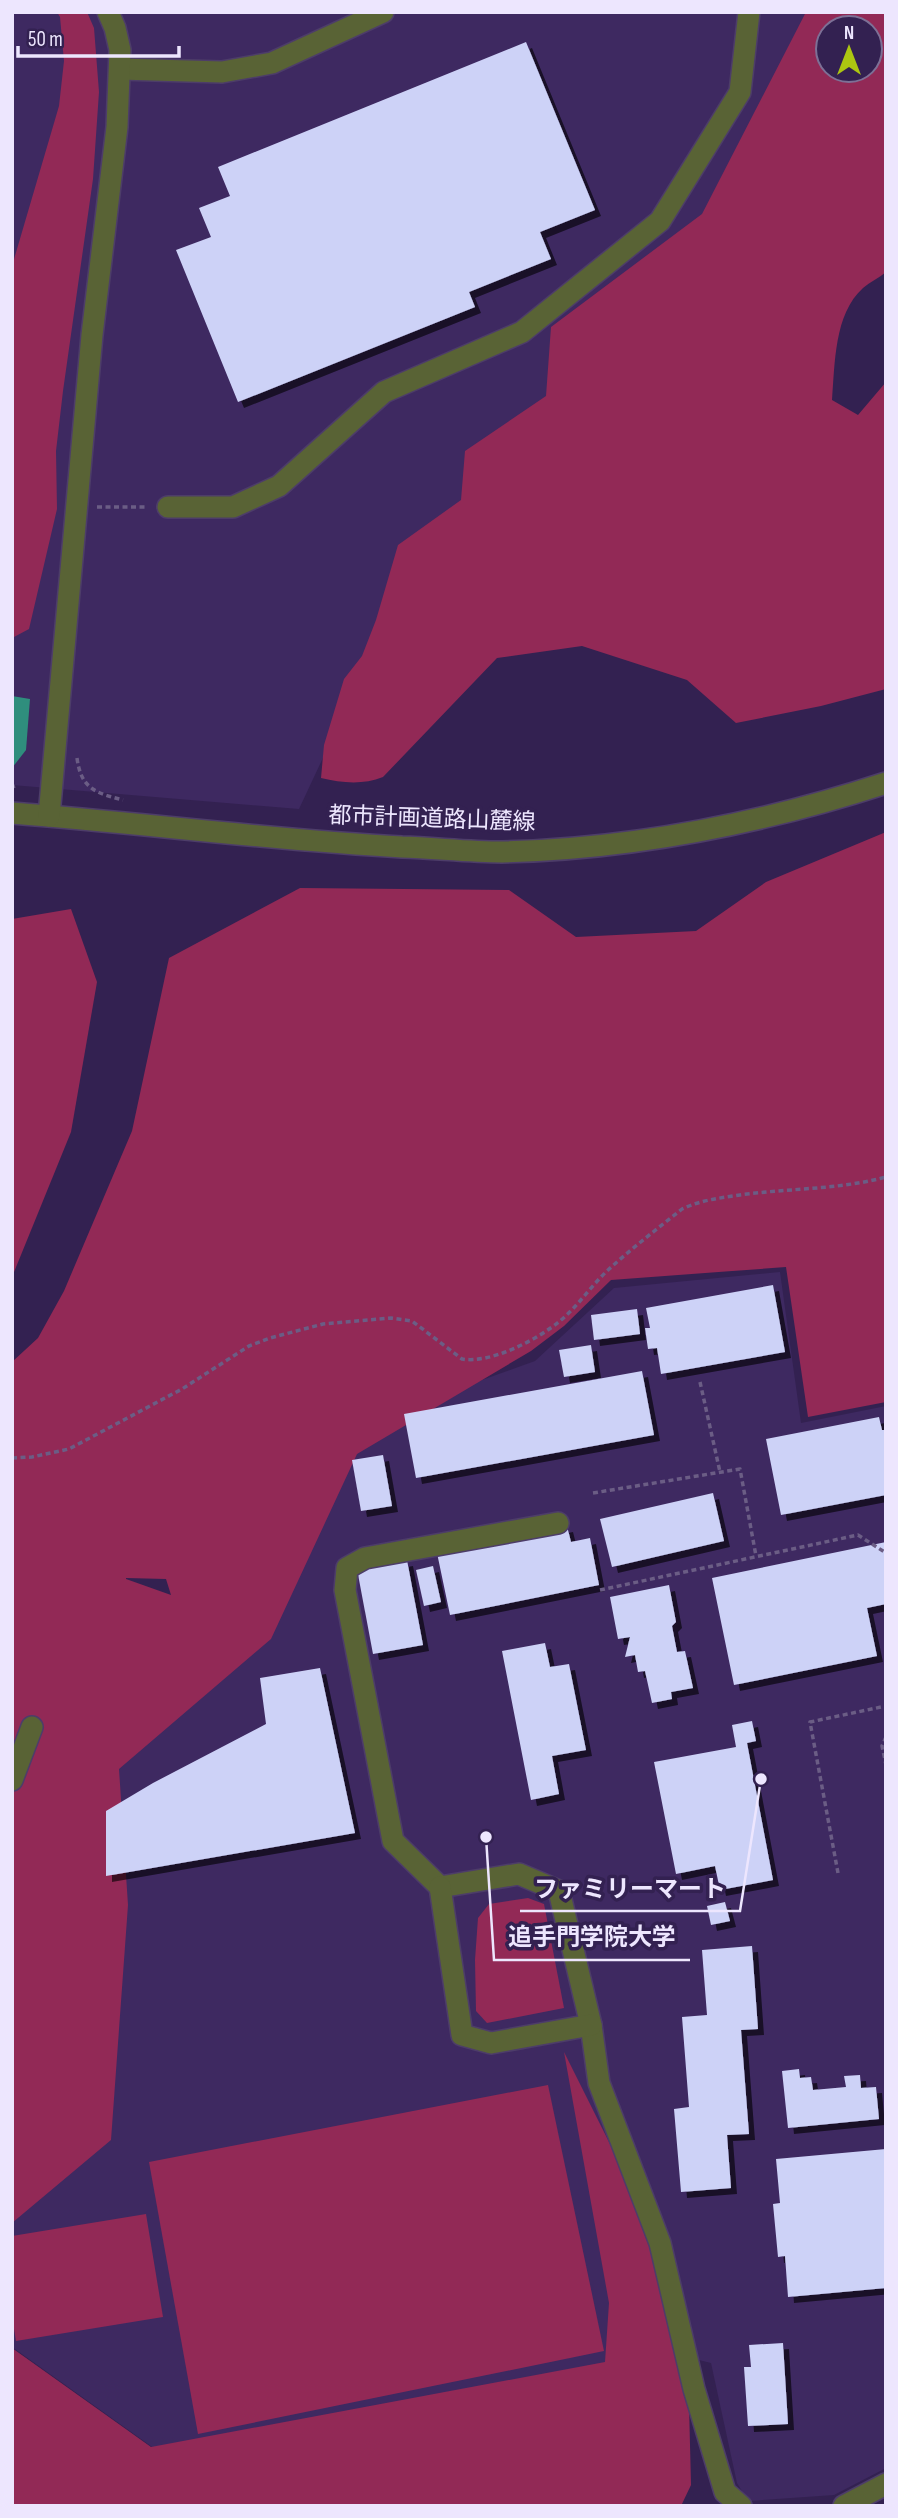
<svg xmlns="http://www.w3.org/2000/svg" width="898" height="2518" font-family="'Sofia Sans Condensed','Noto Sans JP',sans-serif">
	<defs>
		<filter id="shadow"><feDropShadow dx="6" dy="6" stdDeviation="0" flood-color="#0009"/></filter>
	</defs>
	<rect width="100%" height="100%" fill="#332151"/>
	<g fill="#3e2961">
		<polygon points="12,12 826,12 820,147 388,619 299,809 12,785"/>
		<polygon points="780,1272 801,1423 886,1406 886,2468 834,2495 748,2501 737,2483 711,2363 687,2357 197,2479 12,2347 12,2217 101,1757 348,1428 535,1361 614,1288"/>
	</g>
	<g fill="#922956" fill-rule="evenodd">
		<polygon points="57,12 87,12 94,28 99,92 93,179 63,391 56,451 57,509 29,629 14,637 12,266 59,106 64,61 60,17"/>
		<path d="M806 12H886V272C879 278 870 282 863 288 834 314 835 364 832 400L858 415 886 382V689L821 706 736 723 687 680 582 646 497 658 383 777C363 785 342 783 321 778L324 745 344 679 362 656 376 620 398 545 461 500 465 451 546 396 551 327 702 214ZM870 28V70H828V28Z"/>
		<path d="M886 832V1402L808 1417 786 1267 611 1280 564 1326 531 1351 357 1454 271 1639 119 1769 128 1905 111 2140 12 2223V1362L38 1338 64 1291 132 1131 169 958 300 888 509 890 576 937 696 931 766 882ZM126 1578 166 1579 171 1595 126 1579Z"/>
		<polygon points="71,909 97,982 71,1132 12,1277 12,919"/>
		<polygon points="528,1898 544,1904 564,2008 487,2023 476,2011 475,1960 478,1918 489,1904"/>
		<polygon points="564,2052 645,2214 688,2364 691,2485 681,2506 12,2506 12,2348 151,2447 605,2362 609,2303"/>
		<polygon points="548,2085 604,2351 198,2434 149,2162"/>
		<polygon points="146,2214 163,2317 16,2341 12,2317 12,2236"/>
	</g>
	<polygon fill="#2f8e7d" points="12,696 30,699 26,750 12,768"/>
	<g fill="#cdd2f7" filter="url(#shadow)">
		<polygon points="526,42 595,210 540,232 551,259 469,292 475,307 238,402 176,250 211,237 199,208 230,196 218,167"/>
		<polygon points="773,1285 785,1352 661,1374 657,1348 648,1349 645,1328 650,1328 646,1308"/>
		<polygon points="637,1309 640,1334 594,1340 591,1315"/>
		<polygon points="591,1345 595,1372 564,1377 559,1350"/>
		<polygon points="642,1371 654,1435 416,1478 404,1414"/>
		<polygon points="879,1417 882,1430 886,1430 886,1495 781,1515 766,1439"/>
		<polygon points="383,1455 392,1506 361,1511 352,1460"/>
		<polygon points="713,1493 724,1541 612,1567 600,1519"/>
		<polygon points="567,1526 571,1542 590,1538 599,1585 450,1615 437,1553"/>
		<polygon points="886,1542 886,1604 867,1608 877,1656 734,1685 712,1578"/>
		<polygon points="407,1560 423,1645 373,1654 357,1569"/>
		<polygon points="433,1566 441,1602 424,1606 416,1570"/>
		<polygon points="669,1585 676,1622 672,1626 677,1652 685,1651 693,1688 671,1692 672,1699 652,1703 645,1671 638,1672 635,1655 625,1657 630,1637 618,1639 610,1597"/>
		<polygon points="545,1643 550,1667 569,1664 586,1750 552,1756 559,1794 531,1800 502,1651"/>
		<polygon points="320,1668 355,1833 106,1876 106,1811 153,1783 266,1724 260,1678"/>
		<polygon points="752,1721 756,1741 747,1743 773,1880 720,1890 715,1866 676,1874 654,1762 736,1747 732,1725"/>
		<polygon points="725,1902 730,1921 711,1925 707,1906"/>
		<polygon points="752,1946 758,2029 741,2030 749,2134 727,2135 731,2188 681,2192 674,2109 689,2107 682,2017 707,2015 702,1950"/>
		<polygon points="799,2069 800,2078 811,2077 813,2090 846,2087 844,2076 860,2075 861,2088 876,2087 879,2119 788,2128 782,2071"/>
		<polygon points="886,2149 886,2288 788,2297 785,2256 778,2257 773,2204 780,2203 776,2159"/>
		<polygon points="783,2343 788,2424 748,2426 744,2367 751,2367 749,2345"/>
	</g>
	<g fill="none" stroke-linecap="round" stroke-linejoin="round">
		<defs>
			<g id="minor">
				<polyline points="120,69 222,72 272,63 383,12"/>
				<polyline points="168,507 233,507 279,486 384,392 522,332 660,221 740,92 749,12"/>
				<path d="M12 813C142 823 272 840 402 847 435 848 469 852 502 852 631 849 763 823 886 783"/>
				<polyline points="49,816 92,335 117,127 120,50 115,28 108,12"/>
				<polyline points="558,1523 365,1558 347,1568 345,1590 393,1841 440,1887 519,1874 559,1891 591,2025 599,2083 660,2243 694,2389 725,2492 741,2506"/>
				<polyline points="12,1780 32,1727"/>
				<polyline points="440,1887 462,2035 491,2043 591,2025"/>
				<polyline points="844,2506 886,2484"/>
			</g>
		</defs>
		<use href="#minor" stroke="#4d3d69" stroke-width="24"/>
		<g stroke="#6b5d85" stroke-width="3.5" stroke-dasharray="5 3.5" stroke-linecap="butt">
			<polyline points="97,507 147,507"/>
			<path d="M77 758C81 789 96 793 123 800"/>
			<polyline points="12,787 15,786"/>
			<polyline points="700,1382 720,1472"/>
			<path d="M12 1458 32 1457 69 1449 182 1389 249 1346 270 1338 323 1324 391 1318 412 1321 462 1359C491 1364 538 1339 560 1321 578 1306 591 1286 608 1270 631 1249 657 1229 682 1209 701 1200 720 1198 740 1195 789 1188 838 1190 886 1177"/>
			<polyline points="593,1493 740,1469 756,1556"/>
			<polyline points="600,1590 858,1535 886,1553"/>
			<polyline points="886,1737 882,1746 886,1765"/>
			<polyline points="838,1873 810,1722 886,1706"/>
		</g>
		<use href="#minor" stroke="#596335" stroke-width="21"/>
	</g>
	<g text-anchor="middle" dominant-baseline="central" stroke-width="7" stroke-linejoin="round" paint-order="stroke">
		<g font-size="23" fill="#ede6fe" stroke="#332151">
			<text transform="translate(432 819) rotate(2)">都市計画道路山麓線</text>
		</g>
	</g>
	<path fill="none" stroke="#ede6fe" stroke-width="2.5" d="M761 1779L740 1911H520M486 1837L494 1960H690"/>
	<g fill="#ede6fe" stroke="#332151" stroke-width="2.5">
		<circle cx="761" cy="1779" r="7"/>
		<circle cx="486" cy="1837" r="7"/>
	</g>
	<g font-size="24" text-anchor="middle" font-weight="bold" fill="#ede6fe" stroke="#332151" stroke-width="7" stroke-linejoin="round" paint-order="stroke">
		<text x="630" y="1897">ファミリーマート</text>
		<text x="592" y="1945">追手門学院大学</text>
	</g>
	<rect width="898" height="2518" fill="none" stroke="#ede6fe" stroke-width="28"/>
	<g transform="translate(849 49)"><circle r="33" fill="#332151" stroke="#7d7096" stroke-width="2"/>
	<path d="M0-5L12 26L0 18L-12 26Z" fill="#acc611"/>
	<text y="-10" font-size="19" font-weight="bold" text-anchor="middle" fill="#ede6fe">N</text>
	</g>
	<path d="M18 46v10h161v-10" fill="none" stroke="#ede6fe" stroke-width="3.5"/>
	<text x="28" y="46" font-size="21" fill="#ede6fe" stroke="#332151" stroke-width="5" paint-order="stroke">50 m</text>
</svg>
